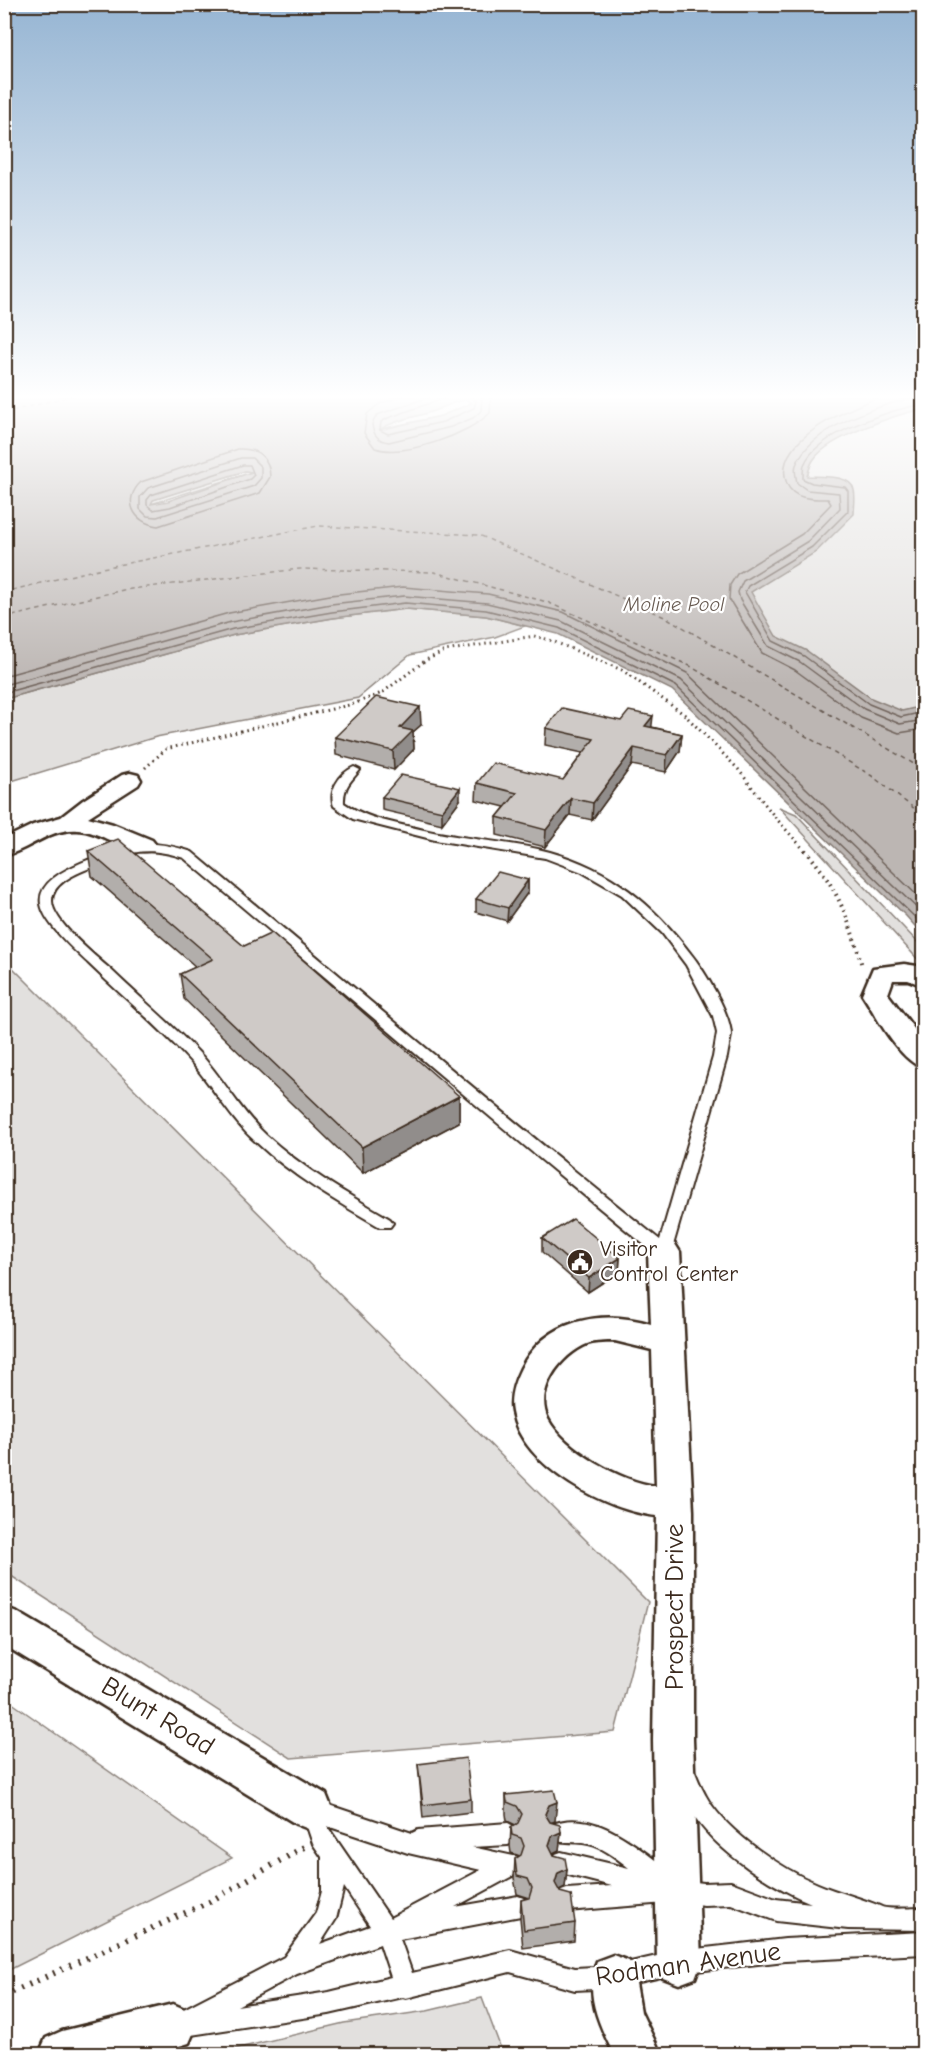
<svg xmlns="http://www.w3.org/2000/svg" width="928" height="2059" font-family="'Comic Neue',sans-serif">
	<rect width="100%" height="100%" fill="#fff"/>
	<filter id="ink" filterUnits="userSpaceOnUse"><feTurbulence type="fractalNoise" baseFrequency=".0167" numOctaves="2"/><feDisplacementMap in="SourceGraphic" scale="12" xChannelSelector="R" yChannelSelector="G"/><feConvolveMatrix kernelMatrix="1 2 1 2 8 2 1 2 1" color-interpolation-filters="sRGB"/></filter>
	<g filter="url(#ink)">
		<g fill="#e2e0de" stroke="#8e857e" stroke-width="1.5">
			<path d="M466 400 472 403 441 416 376 430C395 421 415 417 435 410 446 406 454 401 466 400Z"/>
			<path d="M923 409V717L905 722 770 652 708 569 807 476C809 471 810 464 814 459 829 437 897 414 923 409Z"/>
			<polygon points="245,471 253,472 151,504 153,500"/>
			<polygon points="406,609 486,616 525,626 495,637 410,655 358,698 156,737 5,783 5,699 234,635 333,618"/>
			<polygon points="779,807 796,814 923,948 923,965"/>
			<polygon points="5,960 648,1602 615,1732 291,1758 5,1572"/>
			<polygon points="5,1698 232,1858 5,1972"/>
			<polygon points="482,1998 503,2054 213,2054 344,2023 427,2011"/>
		</g>
		<path fill="#bcb6b3" stroke="#887e77" stroke-width="1.5" fill-rule="evenodd" d="M5 395H923V409C897 414 829 437 814 459 810 463 809 471 807 476 820 477 851 474 854 490 856 497 854 507 854 514L816 552 751 592 776 636 807 651 871 698 902 711 923 706V935L906 916 672 690 558 634 486 616 406 609 333 618 234 635 5 699ZM466 400 472 403 441 416 379 430C396 419 416 417 434 411 445 407 454 401 466 400ZM245 471 252 472 168 501 151 504 153 500Z"/>
		<g fill="none" stroke-linecap="round" stroke-linejoin="round">
			<g stroke="#6f625a" stroke-width="1.5">
				<path d="M405 395 379 404 367 414 364 433 375 448C404 458 469 434 490 413L491 395"/>
				<path d="M435 395 377 415 372 424C373 435 378 441 389 442L451 427 473 418 481 411 482 395"/>
				<polyline points="453,395 388,418 381,422 380,430 388,434 443,422 474,408 476,401 470,395"/>
				<path d="M884 395C854 407 769 439 787 484 794 500 813 499 828 499L831 504 802 534 737 574 730 585 729 599 762 653 795 670 861 718 899 733 924 729"/>
				<path d="M924 396C886 402 811 426 796 465 794 470 796 477 797 483L807 490 839 493 840 508 808 541 743 581 738 592 740 600 768 646 800 662 864 709 900 724 924 720"/>
				<path d="M924 404C893 409 816 433 804 465 803 469 803 475 803 479L812 483 845 487 848 491V511L812 547 748 586 745 592 773 641 804 656 869 704 901 717 924 712"/>
				<path d="M238 449C257 448 270 457 270 477L260 493 158 526C133 523 122 500 141 482Z"/>
				<polygon points="241,458 252,458 261,467 261,478 254,486 157,517 147,516 140,509 140,497 148,488"/>
				<polygon points="243,465 250,465 254,475 250,479 170,507 153,510 147,505 147,500 151,495"/>
				<polyline points="4,676 229,613 330,595 403,587 488,594 563,612 687,673 924,902"/>
				<polyline points="4,685 231,622 331,604 404,596 487,603 561,621 681,680 924,915"/>
				<polyline points="4,693 233,629 332,612 405,603 486,610 559,628 676,686 924,926"/>
			</g>
			<g stroke="#685b52" stroke-width="1.5" stroke-dasharray="4.5 4" stroke-linecap="butt">
				<polyline points="4,413 74,395"/>
				<polyline points="4,592 102,568 318,526 479,535 669,619 924,770"/>
				<polyline points="4,618 123,590 300,569 434,572 547,602 690,666 872,776 924,816"/>
			</g>
			<defs>
				<g id="lane">
					<path d="M354 767 360 770C351 781 343 787 344 803 369 820 395 823 424 830 466 840 509 841 550 852 611 869 653 904 691 954 704 970 731 1014 731 1035 730 1042 728 1050 727 1057L670 1256 664 1258 658 1256C498 1126 342 990 184 858 146 845 127 852 92 867 78 873 52 882 52 901 52 921 95 956 110 969 141 999 174 1026 203 1057 225 1082 241 1112 266 1135 303 1169 347 1194 390 1219L393 1223 390 1227H380C337 1202 292 1176 256 1142 231 1120 215 1090 193 1064 161 1028 123 997 88 963 74 950 44 923 41 904 37 882 67 869 83 862 126 844 146 837 192 852 348 982 502 1114 660 1240L713 1057 717 1033 713 1016 686 965 662 933 622 895 582 872 545 858 435 840 376 825 353 819 334 806C328 791 340 773 354 767Z"/>
					<path d="M688 1769 695 1772C699 1782 703 1792 709 1801 729 1833 783 1870 818 1884 839 1893 862 1898 882 1907 890 1910 914 1908 924 1908V1930L848 1929 776 1921 731 1904 704 1905 678 1902 567 1911 559 1908 556 1900 559 1892 567 1889 612 1886 553 1871 550 1863 553 1855 561 1852 629 1868C615 1857 601 1845 583 1843 571 1841 561 1844 550 1839L546 1832 550 1825C596 1805 642 1852 677 1876L678 1880 704 1883 731 1882 776 1899 811 1903C771 1886 720 1854 695 1817 687 1806 683 1792 678 1779L681 1772Z"/>
					<path d="M311 1799 412 1833 418 1830 508 1823 515 1827 519 1834 515 1841 508 1845 472 1847 518 1857 521 1865 518 1873 455 1907 518 1896 526 1899 529 1907 526 1915 400 1939 412 1973 510 1950 575 1968 613 1966 679 1951 785 1939 924 1932V1954L785 1961 679 1973 613 1988 575 1990 510 1972 406 1998 403 1997 329 2014 178 2037 170 2034 167 2026 174 2014 284 1957 316 1913 322 1891V1857L313 1844 301 1809 304 1802ZM327 1826 408 1853 481 1870 390 1918ZM344 1887 370 1926 320 1944 336 1919ZM380 1944 391 1977 329 1992 237 2006 297 1974Z"/>
				</g>
				<g id="street">
					<path d="M130 773 138 775 141 780 138 785 88 817 113 824 152 840 156 845 152 850C127 856 103 831 78 830 49 828 30 850 4 856V839L33 825 61 817 83 800 122 775Z"/>
					<path d="M904 964 924 967V986L908 980H893L888 994 924 1042V1068C899 1061 876 1015 862 994L873 968Z"/>
					<path d="M664 1240 675 1244 680 1252 693 1511V1740L701 1962 695 1978 679 1984 663 1978 657 1962 653 1740 657 1516C607 1511 522 1467 512 1412 509 1397 514 1382 521 1368 546 1319 602 1309 651 1324L648 1252 653 1244ZM615 1341 652 1350 656 1486C622 1482 564 1450 548 1419 534 1389 561 1355 587 1344 596 1341 605 1341 615 1341Z"/>
					<polygon points="4,1607 17,1612 326,1794 332,1809 326,1824 311,1830 296,1824 4,1645"/>
					<path d="M613 1955 629 1961 635 1977 641 2012 661 2054H614C599 2025 584 1993 597 1961Z"/>
					<polygon points="173,2004 189,2011 196,2027 189,2043 154,2054 39,2054 46,2038 62,2031"/>
				</g>
			</defs>
			<use href="#lane" stroke="#3b2a1e" stroke-width="4"/>
			<use href="#street" stroke="#3b2a1e" stroke-width="5"/>
			<polyline stroke="#3b2a1e" stroke-width="3" stroke-dasharray="1.5 4" stroke-linecap="butt" points="145,768 166,749 353,704 382,693 426,660 445,651 534,636 550,640 622,670 685,715 738,769 774,816 806,852"/>
			<path stroke="#3b2a1e" stroke-width="4" stroke-dasharray="1.5 4.5" stroke-linecap="butt" d="M805 850C837 886 850 921 862 966"/>
			<polyline stroke="#3b2a1e" stroke-width="6" stroke-dasharray="2 7" stroke-linecap="butt" points="4,1996 209,1902 304,1847"/>
			<use href="#lane" fill="#fff" fill-rule="evenodd"/>
			<use href="#street" fill="#fff" fill-rule="evenodd"/>
		</g>
		<g fill="#b2aeab" stroke="#3b2a1e" stroke-width="1.5">
			<polygon points="421,725 413,732 414,749 394,770 336,755 335,737"/>
			<polygon points="652,727 682,734 680,751 666,772 632,765 592,820 570,815 545,847 497,835 497,817 505,807 476,800 477,783 563,780 583,753 545,745 546,728"/>
			<polygon points="382,797 460,800 442,824 382,810"/>
			<polygon points="88,851 244,946 459,1096 459,1122 363,1173 184,999 180,974 196,967 92,876"/>
			<polygon points="528,880 528,892 507,921 476,912 476,899"/>
			<polygon points="542,1238 620,1258 619,1272 588,1292 542,1252"/>
			<polygon points="418,1764 471,1799 471,1812 423,1818"/>
			<polygon points="506,1795 555,1821 551,1823 561,1832 559,1850 553,1853 567,1869 565,1887 559,1890 575,1923 574,1941 523,1948 520,1918 521,1900 527,1898 527,1897 517,1894 514,1878 515,1859 520,1856 511,1853 510,1846 511,1828 516,1825 507,1821 506,1814"/>
		</g>
		<g fill="#918d8b" stroke="#3b2a1e" stroke-width="1.5">
			<polygon points="420,707 421,725 413,732 414,749 394,770 393,751 400,728"/>
			<polygon points="653,716 651,733 645,726"/>
			<polygon points="682,734 680,751 666,772 667,755"/>
			<polygon points="634,748 632,765 592,820 593,803"/>
			<polygon points="460,788 460,800 442,824 442,811"/>
			<polygon points="571,798 570,815 545,847 546,830"/>
			<polygon points="528,880 528,892 507,921 508,908"/>
			<polygon points="459,1096 459,1122 363,1173 362,1147"/>
			<polygon points="620,1258 619,1272 588,1292 589,1278"/>
			<polygon points="557,1802 555,1821 548,1824 545,1814 549,1805"/>
			<polygon points="561,1832 559,1850 551,1854 549,1845 552,1836"/>
			<polygon points="567,1869 565,1887 557,1891 555,1883 558,1873"/>
		</g>
		<g fill="#cfcac7" stroke="#3b2a1e" stroke-width="1.5">
			<polygon points="376,697 420,707 400,728 413,731 393,751 335,737"/>
			<polygon points="562,708 621,721 629,711 653,716 645,726 682,734 667,755 634,748 593,803 571,798 546,830 497,817 517,793 477,783 493,763 563,780 594,739 546,728"/>
			<polygon points="401,775 460,788 442,811 382,797"/>
			<polygon points="118,839 244,946 272,933 459,1096 362,1147 180,974 213,959 88,851"/>
			<polygon points="498,872 528,880 508,908 476,899"/>
			<polygon points="573,1219 620,1258 589,1278 542,1238"/>
			<polygon points="466,1758 471,1799 423,1805 418,1764"/>
			<polygon points="554,1790 557,1802 549,1805 545,1814 550,1822 560,1825 561,1832 552,1836 549,1845 554,1855 565,1858 567,1869 558,1873 555,1883 560,1892 571,1895 575,1923 524,1930 521,1900 529,1898 532,1888 528,1879 517,1876 515,1859 521,1855 524,1846 521,1838 512,1835 511,1828 518,1823 522,1814 517,1806 507,1802 506,1795"/>
		</g>
	</g>
	<linearGradient id="sky" x2="0" y2="1"><stop stop-color="#96b5d3"/><stop offset="0.58" stop-color="#fff"/><stop offset="1" stop-color="#fff" stop-opacity="0"/></linearGradient>
	<rect width="928" height="684" fill="url(#sky)"/>
	<defs>
		<symbol id="civic-disc" viewBox="-11 -11 22 22"><circle r="9.5" fill="#3b2a1e" stroke="#fff"/><path d="M-.6-6.5H3V-4.5H.6V-3L4-1V1h2V6H-6V1h2V-1L-.6-3ZM-1.2 2.5V6h2.4V2.5Z" fill="#fff"/></symbol>
	</defs>
	<g fill-rule="evenodd">
		<use href="#civic-disc" x="565" y="1247" width="30" height="30"/>
	</g>
	<g text-anchor="middle" dominant-baseline="central" stroke-width="4.5" stroke-linejoin="round" paint-order="stroke">
		<g font-size="20" font-style="italic" fill="#685b52" stroke="#fff">
			<text x="674" y="604">Moline Pool</text>
		</g>
		<g font-size="22" fill="#3b2a1e" stroke="#fff" text-anchor="start">
			<text x="600" y="1249">Visitor<tspan x="600" dy="25">Control Center</tspan></text>
		</g>
		<g font-size="27" fill="#3b2a1e" stroke="#fff">
			<text transform="translate(674 1607) rotate(-90)">Prospect Drive</text>
			<text transform="translate(158 1716) rotate(31)">Blunt Road</text>
			<text transform="translate(688 1964) rotate(-8)">Rodman Avenue</text>
		</g>
	</g>
	<rect width="928" height="2059" fill="none" stroke="#fff" stroke-width="24"/>
	<rect x="12" y="12" width="904" height="2035" fill="none" stroke="#3b2a1e" stroke-width="2" filter="url(#ink)"/>
</svg>
